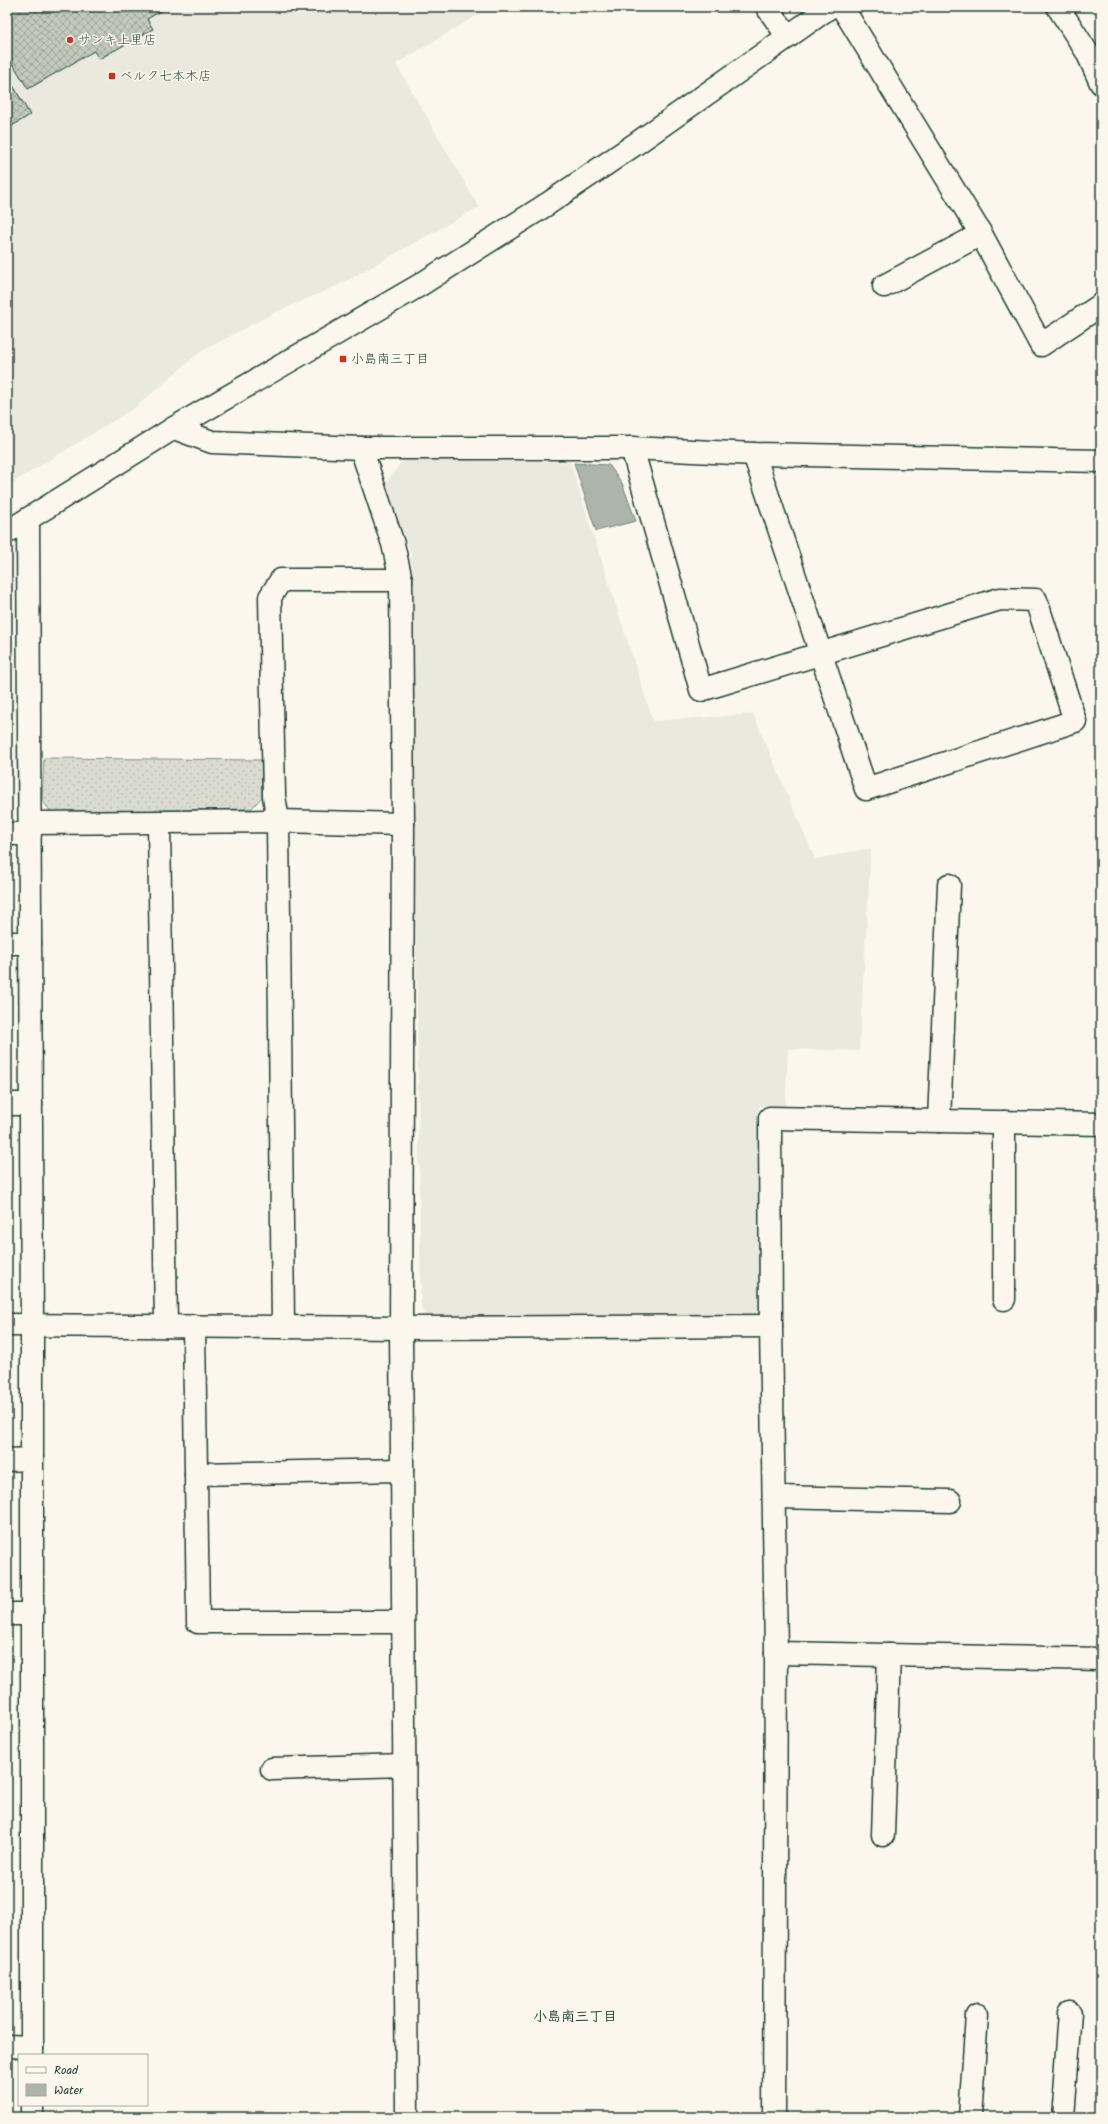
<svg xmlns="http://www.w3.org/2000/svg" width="1108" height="2124" font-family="Kalam,'Klee One',sans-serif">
	<defs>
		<pattern id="grass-dots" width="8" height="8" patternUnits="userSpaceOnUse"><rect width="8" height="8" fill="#dbdcd1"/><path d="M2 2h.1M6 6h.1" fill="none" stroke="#bcbeb4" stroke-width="1.8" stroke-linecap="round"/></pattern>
		<pattern id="building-cross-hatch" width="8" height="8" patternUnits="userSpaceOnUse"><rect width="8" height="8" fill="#c4c9be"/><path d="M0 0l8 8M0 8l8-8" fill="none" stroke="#9fa49b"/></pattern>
	</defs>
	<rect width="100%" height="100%" fill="#fbf7ec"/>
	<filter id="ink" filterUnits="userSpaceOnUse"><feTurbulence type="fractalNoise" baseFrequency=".025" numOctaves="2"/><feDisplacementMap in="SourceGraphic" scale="8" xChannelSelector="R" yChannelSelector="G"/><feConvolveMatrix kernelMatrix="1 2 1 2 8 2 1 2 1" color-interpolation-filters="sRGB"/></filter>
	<g filter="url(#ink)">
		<g fill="#eae9de">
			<polygon points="7,7 475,7 479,14 396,64 479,207 339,285 274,313 200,352 136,407 7,486"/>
			<polygon points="404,459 570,462 653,721 753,714 815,859 871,848 859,1051 788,1049 785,1106 759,1106 761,1316 425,1316 421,1307 411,553 385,484"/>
		</g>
		<polygon fill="url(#grass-dots)" stroke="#7d8c82" points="44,758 262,760 262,797 251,809 51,812 42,800"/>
		<polygon fill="#adb4aa" stroke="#74847b" points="574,463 609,465 622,483 636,521 596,531"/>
		<g fill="url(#building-cross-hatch)" stroke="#1f3d34">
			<polygon points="7,7 168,7 147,19 153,29 99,59 94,51 28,89 7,54"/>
			<polygon points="7,75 30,115 7,129"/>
		</g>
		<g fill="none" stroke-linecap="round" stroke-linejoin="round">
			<defs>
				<g id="minor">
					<polyline points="767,7 788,37"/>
					<polyline points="842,7 981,234"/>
					<polyline points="1058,7 1087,52 1101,83"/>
					<polyline points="884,286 981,234 1041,345 1101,305"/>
					<polyline points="174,428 212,442 361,448 632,448 754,454 1101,461"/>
					<polyline points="361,448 393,544 401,580 403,824 401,1328 407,2117"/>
					<polyline points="632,448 701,690 1000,599 1036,600 1075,721 866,789 754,454"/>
					<polyline points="28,519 32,1325 32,2055"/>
					<polyline points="30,823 278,821 403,824"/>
					<polyline points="159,823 166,1326"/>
					<polyline points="7,834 30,834"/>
					<polyline points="7,943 30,943"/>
					<polyline points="7,1104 31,1104"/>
					<polyline points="939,1121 949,885"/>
					<polyline points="1004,1299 1004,1122"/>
					<polyline points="7,1325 401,1328 771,1326"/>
					<polyline points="194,1326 198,1622 403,1622"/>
					<polyline points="283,1326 278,821 274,796 270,597 281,580 401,580"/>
					<polyline points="7,1460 32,1459"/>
					<polyline points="196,1474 402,1470"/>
					<polyline points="775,1497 950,1501"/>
					<polyline points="7,1614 32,1614"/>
					<polyline points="776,1653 1101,1659"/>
					<polyline points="272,1769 404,1765"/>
					<polyline points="883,1835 889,1655"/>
					<polyline points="7,2046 32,2047"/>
					<polyline points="32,2105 32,2117"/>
					<polyline points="774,2117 776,1653 771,1326 770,1118 1101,1124"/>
					<polyline points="970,2117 977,2015"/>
					<polyline points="1062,2117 1070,2013"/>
				</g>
				<polyline id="tertiary" points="7,532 174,428 420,285 549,203 637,143 830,7"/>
			</defs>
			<use href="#minor" stroke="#1f3d34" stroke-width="25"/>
			<use href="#tertiary" stroke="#1f3d34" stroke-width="25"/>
			<use href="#minor" stroke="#fbf7ec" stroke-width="22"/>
			<use href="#tertiary" stroke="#fbf7ec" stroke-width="22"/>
		</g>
	</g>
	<g fill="#c8321e" stroke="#fbf7ec" stroke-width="1.5">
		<circle cx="70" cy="40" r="4"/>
		<rect x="108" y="72" width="8" height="8" rx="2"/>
		<rect x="339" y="355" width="8" height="8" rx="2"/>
	</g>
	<g text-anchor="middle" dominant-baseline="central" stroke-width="3" stroke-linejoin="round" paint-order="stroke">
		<g font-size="13" fill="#1f3d34" stroke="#fbf7ec" text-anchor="start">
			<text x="78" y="40">サンキ上里店</text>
			<text x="120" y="76">ベルク七本木店</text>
			<text x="351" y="359">小島南三丁目</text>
		</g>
		<g font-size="14" font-weight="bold" fill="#1f3d34" stroke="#fbf7ec">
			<text x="575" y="2017">小島南三丁目</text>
		</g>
	</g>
	<rect width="1108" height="2124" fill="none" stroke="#fbf7ec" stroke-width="24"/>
	<rect x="12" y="12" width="1084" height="2100" fill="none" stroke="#1f3d34" stroke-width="1.5" filter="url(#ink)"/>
	<rect x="18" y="2054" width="130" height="52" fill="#fbf7ec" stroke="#a3ada2"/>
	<rect x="26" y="2067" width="20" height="6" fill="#fbf7ec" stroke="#a3ada2"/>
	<text x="54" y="2074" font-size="12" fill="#1f3d34">Road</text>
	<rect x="26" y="2084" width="20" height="12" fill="#adb4aa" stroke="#a3ada2"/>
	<text x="54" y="2094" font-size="12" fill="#1f3d34">Water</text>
</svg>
